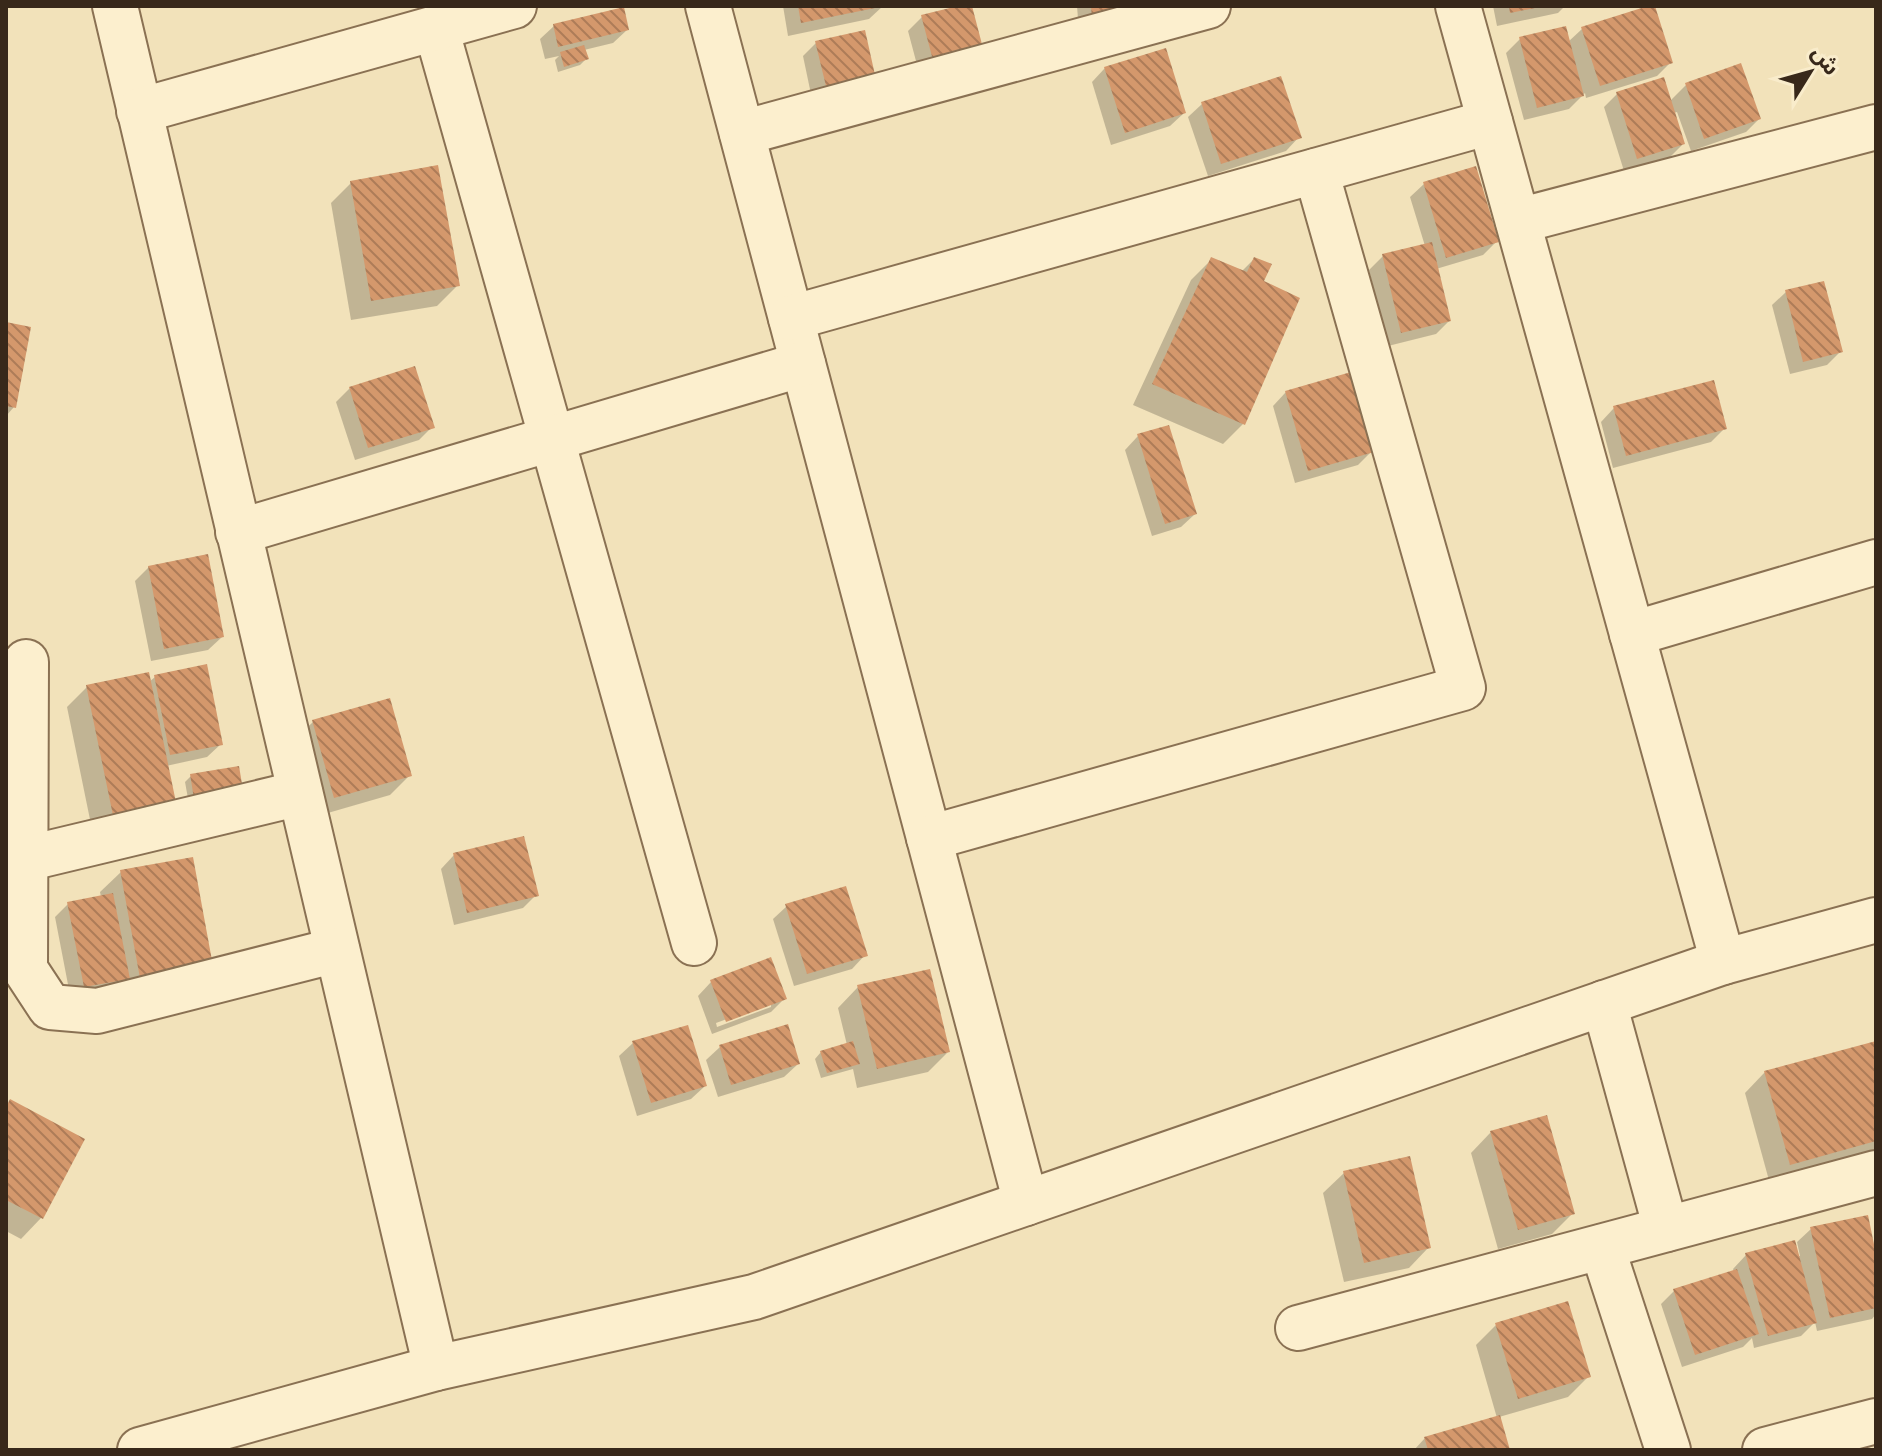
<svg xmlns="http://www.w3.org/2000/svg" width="1882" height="1456" font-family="Georgia,'Noto Sans Arabic',serif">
	<defs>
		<pattern id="building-back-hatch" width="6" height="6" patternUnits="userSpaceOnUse" patternTransform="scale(2)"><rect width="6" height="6" fill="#d4986c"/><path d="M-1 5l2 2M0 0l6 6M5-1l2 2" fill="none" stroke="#ad7c58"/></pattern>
	</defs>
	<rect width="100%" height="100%" fill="#f2e2ba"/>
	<g fill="#0003" fill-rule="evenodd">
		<polygon points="783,6 883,6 869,19 788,36"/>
		<polygon points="966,6 970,6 920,76 908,31 922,17"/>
		<polygon points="1077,6 1142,6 1079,32"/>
		<polygon points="1493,6 1565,6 1558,13 1497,26"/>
		<polygon points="554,26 627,30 613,43 584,50 586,59 580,65 558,72 555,60 559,56 545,59 540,39"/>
		<polygon points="1582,29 1670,63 1657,76 1586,98 1585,93 1569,109 1524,120 1506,53 1520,39 1568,42"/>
		<polygon points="816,43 873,74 812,99 803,56"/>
		<polygon points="1105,68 1184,113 1170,126 1111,145 1092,82"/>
		<polygon points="1686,85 1759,119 1746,132 1691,151 1677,112 1674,113 1683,144 1670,157 1624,171 1604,107 1617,94 1670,101"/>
		<polygon points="1202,104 1299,137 1286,151 1208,176 1188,117"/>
		<polygon points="351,183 457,286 437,306 351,320 331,203"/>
		<polygon points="1424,184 1497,241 1483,255 1436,269 1449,321 1436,334 1388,346 1369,270 1383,256 1425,246 1410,197"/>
		<polygon points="1254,259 1261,282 1243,424 1223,444 1133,405 1191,280 1211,260 1241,272"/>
		<polygon points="1786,292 1840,352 1827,365 1790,374 1772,305"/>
		<polygon points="6,324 14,407 6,416"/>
		<polygon points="350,388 432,427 419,440 355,460 336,402"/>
		<polygon points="1286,392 1372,451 1358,465 1295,483 1273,406"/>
		<polygon points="1614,408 1724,429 1711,442 1613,468 1601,422"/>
		<polygon points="1138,436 1195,514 1181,527 1152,536 1125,450"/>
		<polygon points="149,567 222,637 208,650 151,661 135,581"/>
		<polygon points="155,677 221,744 207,757 166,766 95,844 67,707 87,687 149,682"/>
		<polygon points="313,722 410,775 390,795 314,817 292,742"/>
		<polygon points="237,768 189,804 185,782 191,776"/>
		<polygon points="454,855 536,895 523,908 454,925 441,869"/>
		<polygon points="121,872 210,965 71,1000 55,917 68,904 101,897 100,892"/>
		<polygon points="787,906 865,955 852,969 794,986 773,919"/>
		<path d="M711 982 784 999 771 1012 712 1034 698 996ZM771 1003V1007L717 1027 716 1023Z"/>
		<polygon points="858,987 948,1052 928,1072 857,1088 853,1069 821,1078 815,1059 821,1052 847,1045 838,1008"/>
		<polygon points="633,1043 705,1086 691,1099 637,1116 619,1056"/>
		<polygon points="1876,1043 1876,1155 1770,1184 1745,1093 1765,1072"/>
		<polygon points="720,1047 798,1064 784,1077 718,1097 706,1060"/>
		<polygon points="11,1102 82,1139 41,1218 21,1239 6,1231 6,1106"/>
		<polygon points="1491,1132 1572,1214 1552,1234 1498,1249 1471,1153"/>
		<polygon points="1344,1173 1429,1247 1409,1268 1344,1282 1323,1193"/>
		<polygon points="1811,1229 1876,1263 1876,1314 1872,1319 1817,1331 1815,1322 1801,1336 1754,1348 1752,1338 1743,1347 1682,1367 1661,1304 1674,1291 1734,1272 1733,1269 1746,1255 1800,1256 1797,1242"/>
		<polygon points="1496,1325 1589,1376 1568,1397 1499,1417 1508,1450 1414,1450 1425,1438 1497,1418 1476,1345"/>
	</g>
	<g fill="url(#building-back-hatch)">
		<polygon points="798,6 880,6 880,7 801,23"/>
		<polygon points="958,6 972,6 984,52 934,64 921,15"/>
		<polygon points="1091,6 1144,6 1092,19"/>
		<polygon points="1509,6 1539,6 1540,7 1510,13"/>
		<polygon points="1648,6 1655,6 1673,63 1600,86 1581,27"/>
		<polygon points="624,7 629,30 558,47 553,24"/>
		<polygon points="1566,26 1584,96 1537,108 1519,37"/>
		<polygon points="865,30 875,75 826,86 815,41"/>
		<polygon points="584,45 589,59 564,67 560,52"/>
		<polygon points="1166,48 1186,113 1125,133 1104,67"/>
		<polygon points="1741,63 1761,119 1704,139 1685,83"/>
		<polygon points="1281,76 1302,138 1221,164 1201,102"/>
		<polygon points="1664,77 1685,144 1637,159 1616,92"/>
		<polygon points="438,165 460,286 371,301 350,181"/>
		<polygon points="1476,166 1499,242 1446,258 1423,182"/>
		<polygon points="1432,242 1451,321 1401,333 1382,254"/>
		<polygon points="1211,257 1247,272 1254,257 1272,264 1264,281 1300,298 1245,425 1152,384"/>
		<polygon points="1824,281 1843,352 1803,362 1785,290"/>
		<polygon points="6,322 31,327 16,408 6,406"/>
		<polygon points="415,366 435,428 368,448 349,387"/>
		<polygon points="1351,372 1374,452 1308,471 1285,391"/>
		<polygon points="1714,380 1727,429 1626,456 1613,406"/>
		<polygon points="1169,425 1197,514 1165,524 1137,434"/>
		<polygon points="208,554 224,637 164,649 148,566"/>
		<polygon points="207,664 223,745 170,755 154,675"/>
		<polygon points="149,672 178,812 115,825 86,685"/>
		<polygon points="390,698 412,776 334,798 312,720"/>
		<polygon points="239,766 243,790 194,799 190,774"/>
		<polygon points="524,836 539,896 467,913 453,853"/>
		<polygon points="193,857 213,966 140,978 120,870"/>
		<polygon points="846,886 868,956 807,974 785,904"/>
		<polygon points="113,893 130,979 84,987 67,902"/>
		<polygon points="771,957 787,999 726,1022 710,980"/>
		<polygon points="930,969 950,1052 877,1069 857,985"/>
		<polygon points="788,1024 800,1064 731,1085 719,1045"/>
		<polygon points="688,1025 707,1086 651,1103 632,1041"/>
		<polygon points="853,1041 860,1064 827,1073 820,1051"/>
		<polygon points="1876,1041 1876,1141 1790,1165 1764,1071"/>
		<polygon points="10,1099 85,1139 43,1219 6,1200 6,1107"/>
		<polygon points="1547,1115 1575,1214 1518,1230 1490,1131"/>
		<polygon points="1410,1156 1431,1248 1364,1263 1343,1171"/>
		<polygon points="1868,1215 1876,1254 1876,1308 1830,1318 1810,1227"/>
		<polygon points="1795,1240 1817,1323 1768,1336 1745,1253"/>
		<polygon points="1737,1269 1759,1334 1695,1355 1673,1289"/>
		<polygon points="1568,1301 1591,1377 1518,1399 1495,1323"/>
		<polygon points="1500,1415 1510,1450 1428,1450 1424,1437"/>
	</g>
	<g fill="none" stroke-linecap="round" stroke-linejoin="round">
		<defs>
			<g id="minor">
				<polyline points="115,6 436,1368"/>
				<polyline points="708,6 1026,1203"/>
				<polyline points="1458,6 1723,962"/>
				<polyline points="436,28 694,943"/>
				<polyline points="139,111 514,6"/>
				<polyline points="742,133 1208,6"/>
				<polyline points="1518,221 1876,127"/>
				<polyline points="791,318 1490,122"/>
				<polyline points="238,532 803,364"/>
				<polyline points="1632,634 1876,562"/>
				<polyline points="26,662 25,969 50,1007 97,1011 337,950"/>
				<polyline points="929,838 1463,688 1316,171"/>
				<polyline points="25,859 300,793"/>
				<polyline points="1604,1003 1666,1229"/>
				<polyline points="1602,1247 1668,1450"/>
				<polyline points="1298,1328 1876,1173"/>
				<polyline points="140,1450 436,1368 754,1297 1723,962 1876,920"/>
				<polyline points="1765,1450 1876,1421"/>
			</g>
		</defs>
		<use href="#minor" stroke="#8a7153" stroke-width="48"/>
		<use href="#minor" stroke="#fcefce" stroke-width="44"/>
	</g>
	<rect width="1882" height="1456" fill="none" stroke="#38281a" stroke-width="16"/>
	<g transform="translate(1810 72) rotate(53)" stroke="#f9eccb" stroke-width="6" paint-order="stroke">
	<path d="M0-6L14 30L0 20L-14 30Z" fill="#38281a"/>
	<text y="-12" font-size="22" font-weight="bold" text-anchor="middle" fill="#38281a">ش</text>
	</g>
</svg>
